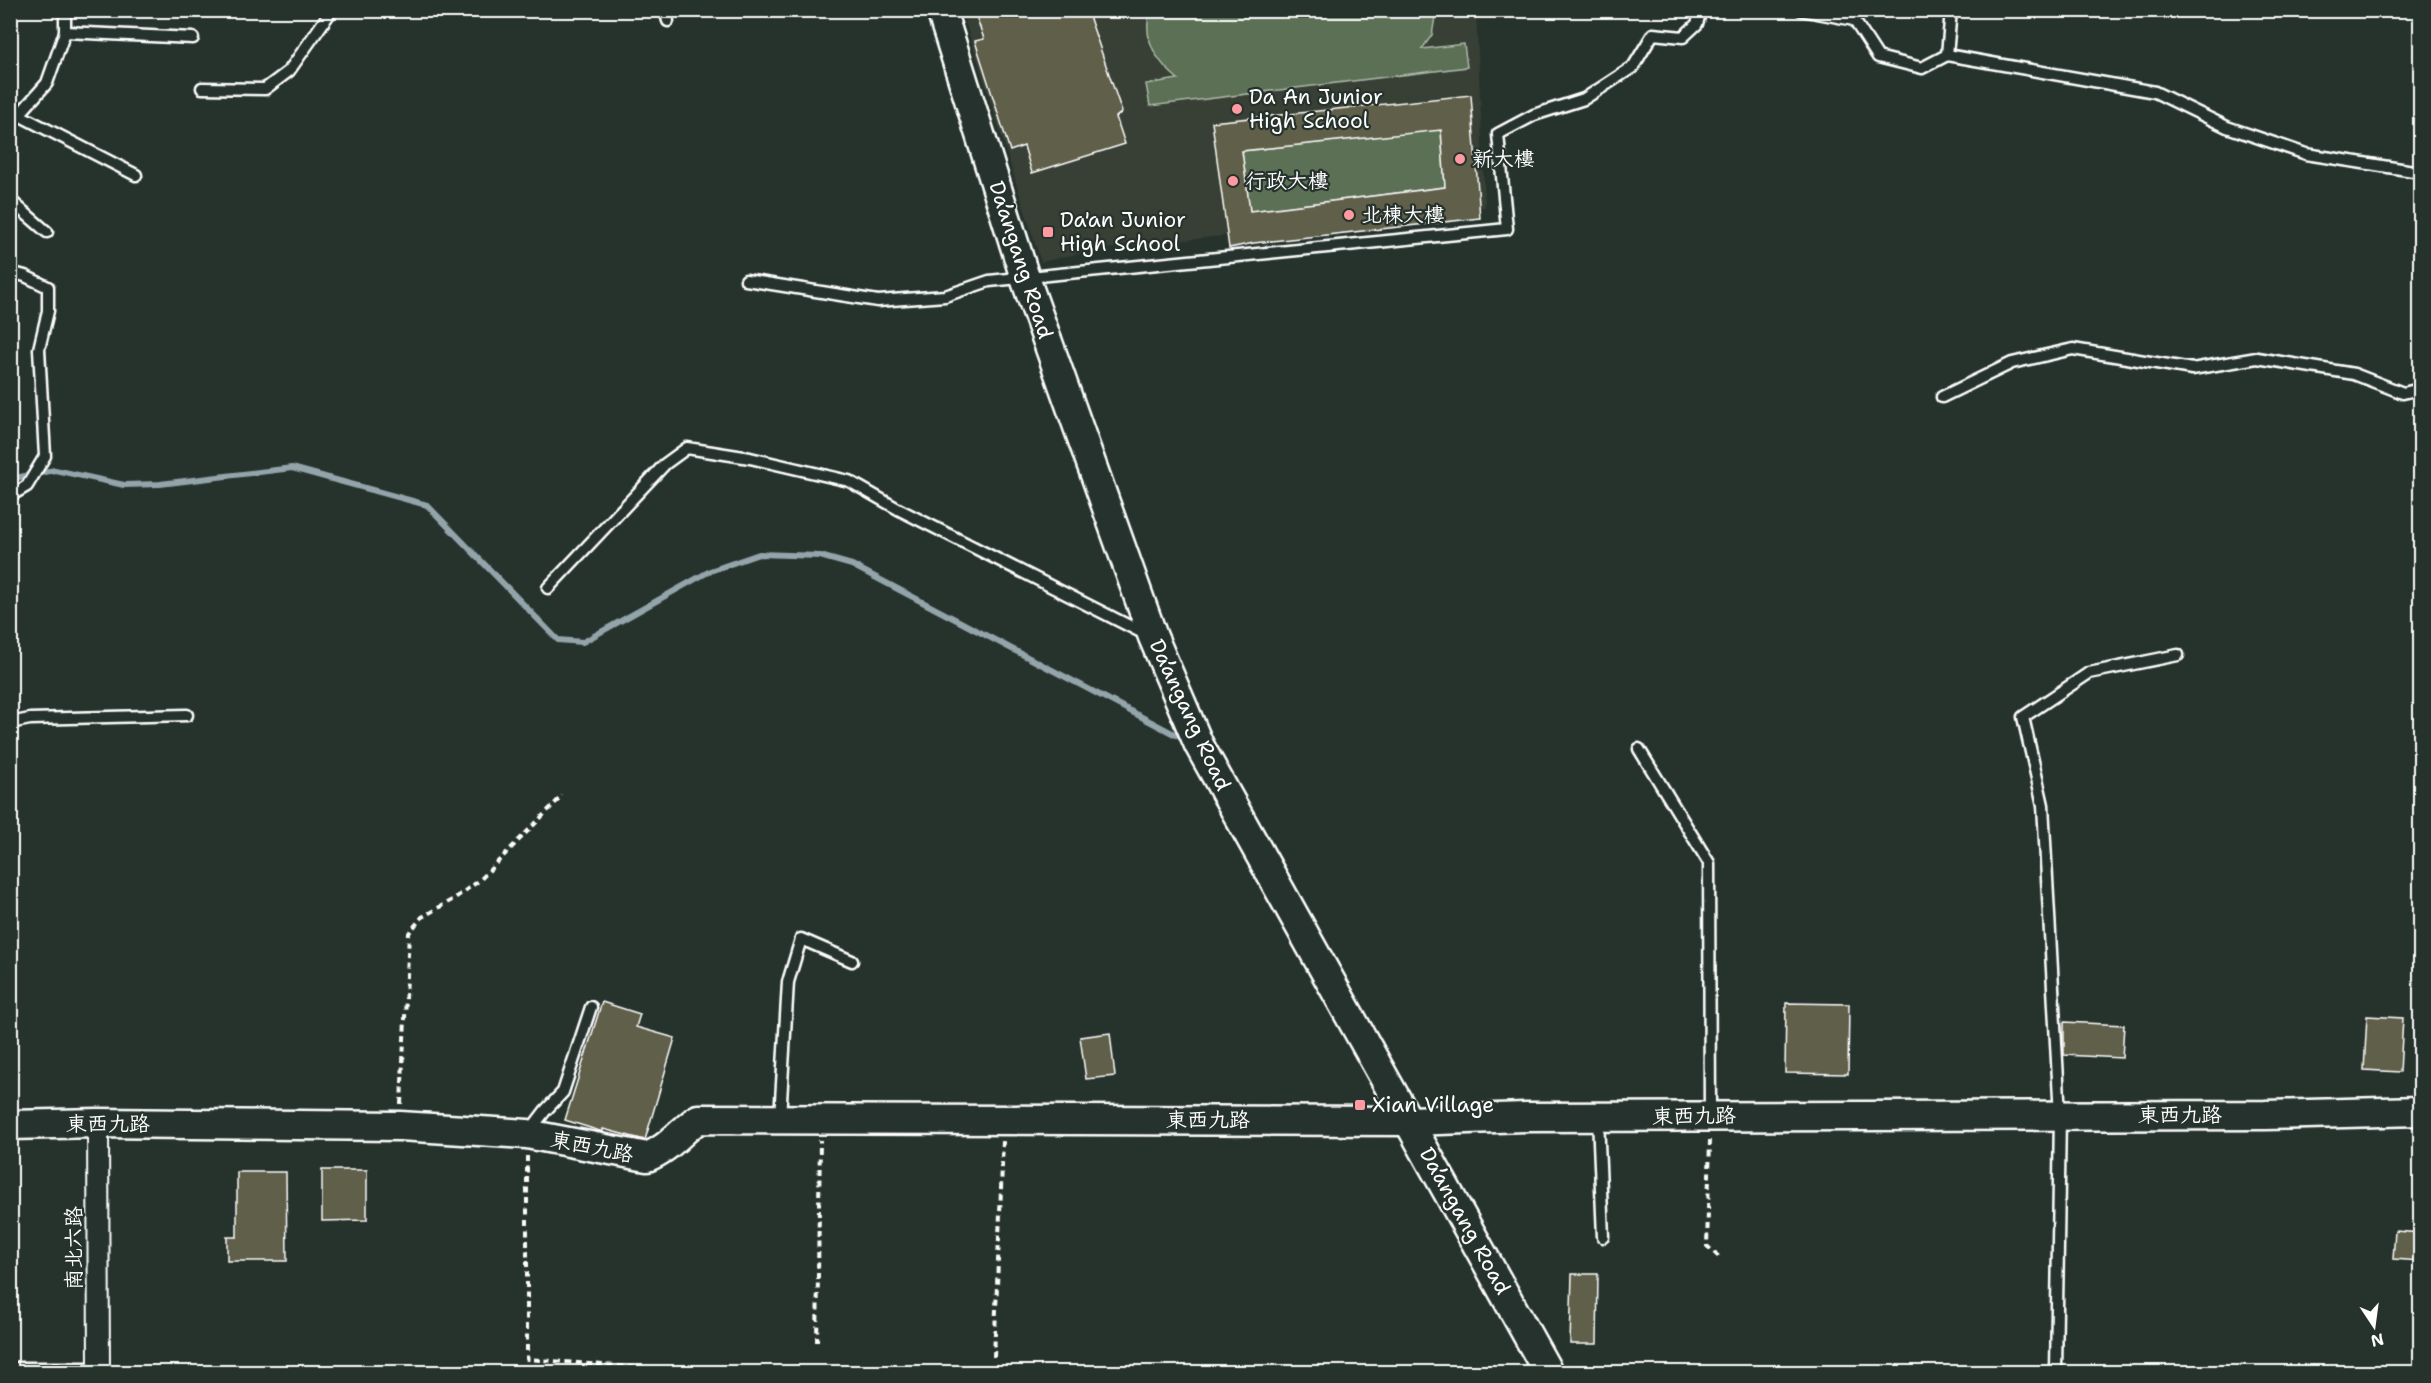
<svg xmlns="http://www.w3.org/2000/svg" width="2431" height="1383" font-family="'Shantell Sans','LXGW WenKai TC',sans-serif">
	<rect width="100%" height="100%" fill="#26332d"/>
	<filter id="ink" filterUnits="userSpaceOnUse"><feTurbulence type="fractalNoise" baseFrequency=".0167" numOctaves="2"/><feDisplacementMap in="SourceGraphic" scale="12" xChannelSelector="R" yChannelSelector="G"/><feConvolveMatrix kernelMatrix="1 2 1 2 8 2 1 2 1" color-interpolation-filters="sRGB"/></filter>
	<g filter="url(#ink)">
		<polygon fill="#374036" points="962,11 1476,11 1485,207 1095,250 1041,262"/>
		<g fill="#5b7054" stroke="#adb8aa" stroke-width="1.5">
			<path d="M1150 11H1436L1432 35 1422 49 1464 44 1467 67 1150 106 1146 84 1178 79C1157 62 1142 39 1150 11Z"/>
			<polygon points="1436,130 1441,131 1445,187 1250,211 1242,151"/>
		</g>
		<g fill="none" stroke-linecap="round" stroke-linejoin="round">
			<polyline stroke="#93a4aa" stroke-width="6" points="10,479 55,470 124,485 160,484 292,468 427,505 558,640 583,642 710,571 759,554 820,556 852,565 1176,735"/>
		</g>
		<g fill="#605e4a" stroke="#fff" stroke-width="1.5" fill-rule="evenodd">
			<polygon points="974,10 1087,10 1122,112 1116,117 1125,144 1032,173 1024,146 1010,151 975,41 984,39"/>
			<path d="M1471 95 1480 218 1254 243 1229 248 1212 122ZM1441 130 1445 187 1250 211 1242 151Z"/>
			<polygon points="602,1002 640,1014 636,1027 675,1038 645,1140 603,1129 603,1132 565,1120"/>
			<polygon points="1786,1003 1849,1004 1848,1074 1785,1073"/>
			<polygon points="2367,1016 2403,1018 2400,1072 2364,1070"/>
			<polygon points="2064,1022 2124,1025 2122,1058 2064,1055"/>
			<polygon points="1110,1033 1115,1076 1086,1079 1080,1037"/>
			<polygon points="322,1170 367,1170 367,1220 322,1221"/>
			<polygon points="237,1172 286,1172 287,1261 227,1261 227,1237 237,1237"/>
			<polygon points="2395,1231 2421,1233 2421,1261 2393,1259"/>
			<polygon points="1572,1274 1598,1274 1597,1344 1570,1344"/>
		</g>
		<g fill="none" stroke-linecap="round" stroke-linejoin="round">
			<defs>
				<g id="lane">
					<polyline points="665,10 668,21"/>
					<polyline points="1801,10 1854,20 1878,57 1922,68 1947,55 2155,92 2227,127 2306,154 2420,172"/>
					<polyline points="65,32 193,38"/>
					<polyline points="1947,55 1951,10"/>
					<polyline points="202,88 265,89 289,71 332,10"/>
					<polyline points="19,115 136,175"/>
					<polyline points="10,125 47,83 65,32 65,10"/>
					<polyline points="10,200 47,232"/>
					<polyline points="10,272 25,276 48,287 48,311 39,349 45,456 27,486 10,496"/>
					<polyline points="746,280 878,301 945,296 989,281 1507,229 1498,134 1534,115 1584,99 1633,67 1653,34 1683,37 1697,24 1701,10"/>
					<polyline points="1942,397 2012,363 2073,349 2192,369 2257,358 2354,374 2403,393 2420,389"/>
					<polyline points="548,588 665,464 687,448 750,458 849,481 898,509 1147,635"/>
					<polyline points="10,723 30,719 187,715"/>
					<polyline points="1639,749 1709,863 1710,1115"/>
					<polyline points="780,1118 788,982 801,939 852,961"/>
					<polyline points="1598,1118 1603,1237"/>
					<polyline points="529,1132 545,1111 563,1092 591,1007"/>
					<polyline points="10,1368 99,1368"/>
					<polyline points="2056,1372 2060,1116 2043,805 2023,717 2089,673 2178,655"/>
				</g>
				<polyline id="street" points="98,1123 99,1372"/>
				<g id="secondary">
					<polyline points="941,10 1025,278 1153,637 1199,745 1548,1372"/>
					<path d="M10 1125 98 1123 400 1126 527 1134 647 1157C668 1149 679 1133 698 1119L1410 1121 1525 1117 2265 1115 2420 1111"/>
				</g>
			</defs>
			<use href="#lane" stroke="#fff" stroke-width="15"/>
			<use href="#street" stroke="#fff" stroke-width="24"/>
			<use href="#secondary" stroke="#fff" stroke-width="33"/>
			<g stroke="#fff" stroke-width="4" stroke-dasharray="6 4.5" stroke-linecap="butt">
				<polyline points="401,1104 409,933 422,917 452,900 480,880 562,796"/>
				<polyline points="1710,1140 1707,1246 1719,1257"/>
				<polyline points="527,1156 527,1359 641,1368 640,1372"/>
				<polyline points="817,1342 820,1140"/>
				<polyline points="994,1357 1003,1141"/>
			</g>
			<use href="#lane" stroke="#26332d" stroke-width="10"/>
			<use href="#street" stroke="#26332d" stroke-width="20"/>
			<use href="#secondary" stroke="#26332d" stroke-width="28"/>
		</g>
	</g>
	<g fill="#ff9aa2" stroke="#26332d" stroke-width="2">
		<circle cx="1237" cy="109" r="6"/>
		<circle cx="1460" cy="159" r="6"/>
		<circle cx="1233" cy="181" r="6"/>
		<circle cx="1349" cy="215" r="6"/>
		<rect x="1042" y="226" width="12" height="12" rx="3"/>
		<rect x="1354" y="1099" width="12" height="12" rx="3"/>
	</g>
	<g text-anchor="middle" dominant-baseline="central" stroke-width="4.5" stroke-linejoin="round" paint-order="stroke">
		<g font-size="21" fill="#fff" stroke="#26332d" text-anchor="start">
			<text x="1249" y="97">Da An Junior<tspan x="1249" dy="24">High School</tspan></text>
			<text x="1472" y="159">新大樓</text>
			<text x="1245" y="181">行政大樓</text>
			<text x="1361" y="215">北棟大樓</text>
			<text x="1060" y="220">Da'an Junior<tspan x="1060" dy="24">High School</tspan></text>
			<text x="1372" y="1105">Xian Village</text>
		</g>
		<g font-size="21" fill="#fff" stroke="#26332d">
			<text transform="translate(1021 260) rotate(72)">Da’angang Road</text>
			<text transform="translate(1190 715) rotate(65)">Da’angang Road</text>
			<text x="2180" y="1115">東西九路</text>
			<text transform="translate(1694 1116) rotate(-1)">東西九路</text>
			<text x="1208" y="1120">東西九路</text>
			<text x="108" y="1124">東西九路</text>
			<text transform="translate(592 1147) rotate(11)">東西九路</text>
			<text transform="translate(1465 1221) rotate(61)">Da’angang Road</text>
			<text transform="translate(74 1248) rotate(-90)">南北六路</text>
		</g>
	</g>
	<rect width="2431" height="1383" fill="none" stroke="#26332d" stroke-width="36"/>
	<rect x="18" y="18" width="2395" height="1347" fill="none" stroke="#fff" stroke-width="2" filter="url(#ink)"/>
	<g transform="translate(2374 1326) rotate(167)" stroke="#26332d" stroke-width="4.5" paint-order="stroke">
	<path d="M0-4.5L10 22L0 15L-10 22Z" fill="#ffffff"/>
	<text y="-9" font-size="16" font-weight="bold" text-anchor="middle" fill="#ffffff">N</text>
	</g>
</svg>
